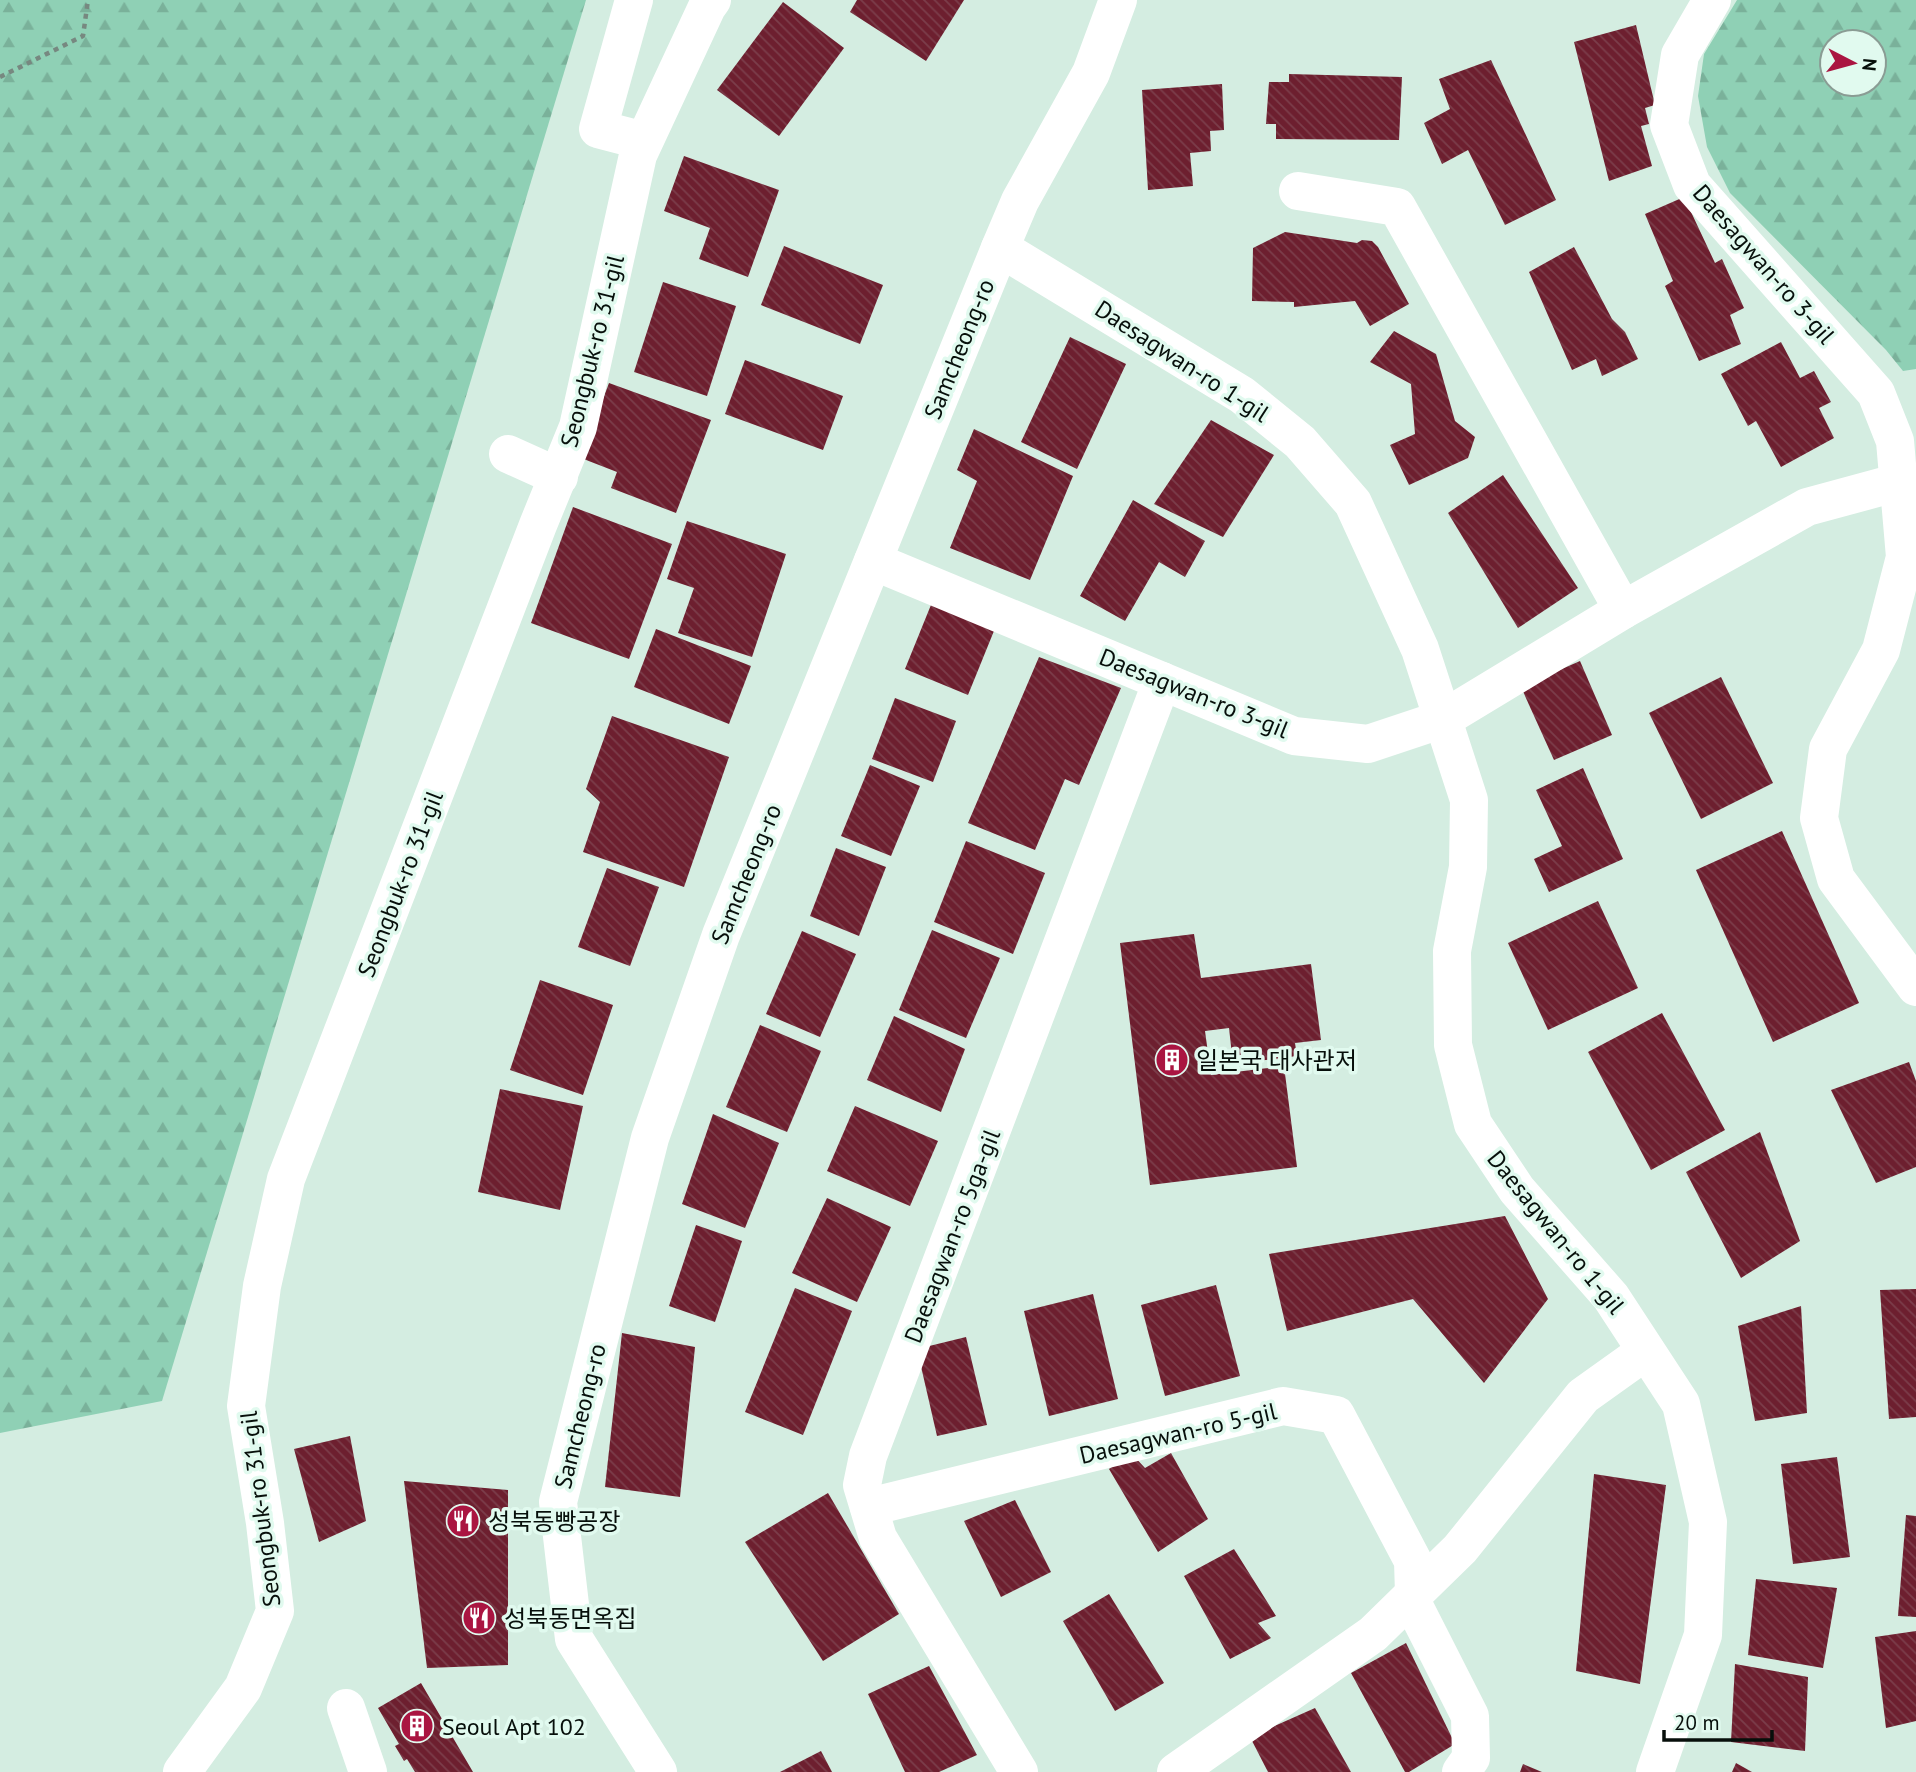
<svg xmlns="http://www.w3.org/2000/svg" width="1916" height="1772" font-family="'PT Sans','Noto Sans KR',sans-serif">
	<defs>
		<pattern id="forest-firs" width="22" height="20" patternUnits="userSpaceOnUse" patternTransform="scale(1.75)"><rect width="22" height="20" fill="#8fd0b5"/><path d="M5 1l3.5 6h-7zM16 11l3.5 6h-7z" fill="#7ab19a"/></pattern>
		<pattern id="building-back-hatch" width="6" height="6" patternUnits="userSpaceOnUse" patternTransform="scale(1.75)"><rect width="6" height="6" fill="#6d1f2f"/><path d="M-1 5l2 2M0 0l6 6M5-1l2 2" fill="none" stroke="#7b3d4a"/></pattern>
	</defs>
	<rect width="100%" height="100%" fill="#d4ede1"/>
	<g fill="url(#forest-firs)" fill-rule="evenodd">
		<polygon points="0,0 586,0 162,1401 0,1433"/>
		<path d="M1737 0H1916V369L1903 371 1886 350 1730 193 1707 147 1698 96 1704 54ZM1874 42V84H1832V42Z"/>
	</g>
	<g fill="url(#building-back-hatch)">
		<polygon points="857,0 964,0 926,61 850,12"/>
		<polygon points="783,2 844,48 779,136 717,90"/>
		<polygon points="1636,25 1655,105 1645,108 1649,124 1641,126 1652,166 1609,181 1574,42"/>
		<polygon points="1491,60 1556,200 1505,225 1468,150 1442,164 1424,123 1450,109 1439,79"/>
		<polygon points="1289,74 1402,77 1399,140 1276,139 1276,124 1266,124 1269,82 1289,82"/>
		<polygon points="1222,84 1224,130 1210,131 1211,151 1190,153 1193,186 1148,190 1142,90"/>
		<polygon points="684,156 779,190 748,277 699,259 710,228 664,211"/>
		<polygon points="1684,197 1715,263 1722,259 1744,308 1730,315 1741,344 1699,361 1665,286 1673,281 1645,214"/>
		<polygon points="1285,232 1357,243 1362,240 1372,241 1378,247 1409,304 1370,326 1355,301 1294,307 1294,302 1252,301 1253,248"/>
		<polygon points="784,246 883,285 860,344 761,305"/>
		<polygon points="1574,247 1612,319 1625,332 1638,359 1602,376 1596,359 1572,370 1529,272"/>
		<polygon points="663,282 736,306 707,396 634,372"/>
		<polygon points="1394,331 1436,354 1455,421 1475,437 1468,458 1409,485 1390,445 1415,434 1411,384 1370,362"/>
		<polygon points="1070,337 1126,364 1077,469 1021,442"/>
		<polygon points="1781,342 1800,378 1814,371 1831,402 1819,408 1834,438 1781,467 1756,421 1748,426 1721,374"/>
		<polygon points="745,360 843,396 823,450 725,414"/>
		<polygon points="609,383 711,420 676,513 611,488 617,472 581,458"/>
		<polygon points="1211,420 1274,455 1223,537 1154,504"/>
		<polygon points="974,429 1073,476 1030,580 950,548 977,481 957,470"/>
		<polygon points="1503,475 1578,588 1518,628 1448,513"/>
		<polygon points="1133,500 1205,541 1185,577 1159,562 1125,621 1080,596"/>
		<polygon points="573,507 672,544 629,659 531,623"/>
		<polygon points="687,521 786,554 752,657 678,633 694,588 667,579"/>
		<polygon points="935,595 998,621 968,695 905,669"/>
		<polygon points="656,629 751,666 729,724 634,687"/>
		<polygon points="1039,657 1121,688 1079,785 1065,779 1035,850 968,823"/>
		<polygon points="1580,661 1612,735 1554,760 1521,687"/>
		<polygon points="1721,677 1773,783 1701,819 1649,713"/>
		<polygon points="895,698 956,721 933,782 872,759"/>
		<polygon points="612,716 729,757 684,887 583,852 600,802 586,789"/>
		<polygon points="870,765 920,786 891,856 841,836"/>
		<polygon points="1583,768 1623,859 1549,892 1534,859 1562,846 1536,790"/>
		<polygon points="1782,831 1859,1003 1773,1042 1696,870"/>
		<polygon points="966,841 1045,873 1013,954 934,922"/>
		<polygon points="836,848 886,867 859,936 810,916"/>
		<polygon points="607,868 659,887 630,966 578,947"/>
		<polygon points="1598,901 1638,988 1548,1030 1508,943"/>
		<polygon points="932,930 1000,958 966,1038 899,1010"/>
		<polygon points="802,931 856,954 820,1037 766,1014"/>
		<polygon points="1194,934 1201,978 1311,964 1321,1040 1295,1043 1297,1056 1233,1064 1229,1028 1205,1031 1211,1075 1284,1066 1297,1167 1150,1185 1120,943"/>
		<polygon points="540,980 613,1005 583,1095 510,1070"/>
		<polygon points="1662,1013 1725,1130 1651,1170 1588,1052"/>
		<polygon points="894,1016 965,1049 941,1112 867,1080"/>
		<polygon points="760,1025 821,1051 787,1132 726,1107"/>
		<polygon points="1909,1062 1916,1081 1916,1167 1876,1183 1831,1090"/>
		<polygon points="500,1089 583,1106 560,1210 478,1192"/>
		<polygon points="855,1106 938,1141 910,1206 827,1171"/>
		<polygon points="713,1114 779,1143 745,1228 682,1204"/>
		<polygon points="1760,1132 1800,1241 1741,1278 1686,1172"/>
		<polygon points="827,1198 891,1227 857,1302 792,1273"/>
		<polygon points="1505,1216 1548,1299 1484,1383 1413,1299 1287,1331 1269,1254"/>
		<polygon points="696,1225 742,1241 715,1322 669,1306"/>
		<polygon points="1216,1285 1240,1376 1165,1396 1141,1305"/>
		<polygon points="795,1288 852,1311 803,1435 745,1412"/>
		<polygon points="1916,1289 1916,1417 1889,1419 1880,1290"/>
		<polygon points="1093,1294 1118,1399 1049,1416 1024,1311"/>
		<polygon points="1801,1306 1807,1413 1755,1421 1738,1326"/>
		<polygon points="622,1333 695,1347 680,1497 605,1487"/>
		<polygon points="966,1337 987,1425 937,1436 917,1349"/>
		<polygon points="350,1436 366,1521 319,1542 294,1449"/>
		<polygon points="1131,1453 1145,1468 1171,1453 1208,1519 1158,1552 1109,1469"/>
		<polygon points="1837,1457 1850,1557 1793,1564 1781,1464"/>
		<polygon points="1594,1474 1666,1485 1640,1684 1576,1671"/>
		<polygon points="404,1481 508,1490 508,1665 427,1668"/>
		<polygon points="828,1493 899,1614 823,1661 745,1542"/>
		<polygon points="1015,1500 1051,1572 1001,1597 964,1521"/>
		<polygon points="1906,1515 1916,1516 1916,1617 1898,1616"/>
		<polygon points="1234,1549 1276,1616 1258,1623 1271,1638 1230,1659 1184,1576"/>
		<polygon points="1756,1579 1837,1588 1823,1668 1748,1655"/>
		<polygon points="1109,1594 1164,1683 1115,1711 1063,1621"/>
		<polygon points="1916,1631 1916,1721 1886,1728 1875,1637"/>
		<polygon points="1406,1643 1455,1744 1409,1772 1405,1772 1351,1673"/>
		<polygon points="1735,1664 1808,1677 1805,1751 1731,1742"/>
		<polygon points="929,1666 977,1755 939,1772 905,1772 868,1694"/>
		<polygon points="421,1683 473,1772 415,1772 407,1759 404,1761 395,1746 399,1744 378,1708"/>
		<polygon points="1315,1708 1351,1772 1268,1772 1250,1737"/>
		<polygon points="821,1751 832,1772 780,1772"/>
		<polygon points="1736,1763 1752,1772 1732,1772"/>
		<polygon points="1523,1764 1542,1772 1520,1772"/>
	</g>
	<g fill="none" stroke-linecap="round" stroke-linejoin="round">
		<polyline stroke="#778880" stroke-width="4.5" stroke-dasharray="5 5" stroke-linecap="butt" points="0,77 83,36 88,0"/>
		<g stroke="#fff" stroke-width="38">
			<polyline points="634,0 598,129 644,141"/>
			<polyline points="1712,0 1680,55 1669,125 1692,185 1876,393 1895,441 1905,557 1881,650 1828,749 1819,818 1836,879 1916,987"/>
			<polyline points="1298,191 1397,207 1623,610"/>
			<polyline points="1000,248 1242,395 1300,442 1353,503 1420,649 1469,800 1468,867 1452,951 1453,1045 1473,1124 1517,1190 1611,1297 1681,1404 1708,1522 1703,1635 1655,1772"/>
			<polyline points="508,454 559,477"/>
			<polyline points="873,561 1294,736 1368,744 1443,719 1623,610 1807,507 1899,482"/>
			<polyline points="869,1507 1283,1406 1336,1415 1413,1561 1414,1594"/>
			<polyline points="1410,1598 1470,1716 1471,1758 1461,1772"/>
			<polyline points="346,1708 368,1772"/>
			<polyline points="182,1772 243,1688 275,1611 265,1523 246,1406 262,1286 286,1179 538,525 578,427 638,155 707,7 712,0"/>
			<polyline points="1019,1772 878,1538 862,1485 868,1456 1162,681"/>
			<polyline points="1176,1772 1373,1634 1460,1549 1583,1396 1646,1351"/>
		</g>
		<polyline stroke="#fff" stroke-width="38" points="658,1772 574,1639 558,1502 650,1138 721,935 1000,248 1020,201 1091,73 1118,0"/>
	</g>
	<defs>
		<symbol id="building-disc" viewBox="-11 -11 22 22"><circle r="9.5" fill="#aa1541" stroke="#e1faef"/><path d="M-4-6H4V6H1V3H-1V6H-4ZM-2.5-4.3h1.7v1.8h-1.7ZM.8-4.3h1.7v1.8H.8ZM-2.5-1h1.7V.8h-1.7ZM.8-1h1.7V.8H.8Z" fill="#fff"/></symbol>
		<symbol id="restaurant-disc" viewBox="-11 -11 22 22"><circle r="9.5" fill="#aa1541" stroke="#e1faef"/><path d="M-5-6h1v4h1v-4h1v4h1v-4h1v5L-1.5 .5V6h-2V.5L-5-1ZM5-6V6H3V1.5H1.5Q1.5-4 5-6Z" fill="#fff"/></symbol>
	</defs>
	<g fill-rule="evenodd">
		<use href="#building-disc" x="1153" y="1041" width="38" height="38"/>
		<use href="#restaurant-disc" x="444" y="1502" width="38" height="38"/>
		<use href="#restaurant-disc" x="460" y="1599" width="38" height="38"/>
		<use href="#building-disc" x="398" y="1707" width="38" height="38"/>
	</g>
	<g text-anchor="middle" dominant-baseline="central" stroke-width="7" stroke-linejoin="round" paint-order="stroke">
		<g font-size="24" fill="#070f0b" stroke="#e1faef">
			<text transform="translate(1764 264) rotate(49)">Daesagwan-ro 3-gil</text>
			<text transform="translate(959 349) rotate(-68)">Samcheong-ro</text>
			<text transform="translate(592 351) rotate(-76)">Seongbuk-ro 31-gil</text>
			<text transform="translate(1182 361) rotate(33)">Daesagwan-ro 1-gil</text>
			<text transform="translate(1194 693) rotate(22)">Daesagwan-ro 3-gil</text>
			<text transform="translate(746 874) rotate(-68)">Samcheong-ro</text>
			<text transform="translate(400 884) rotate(-69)">Seongbuk-ro 31-gil</text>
			<text transform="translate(1556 1232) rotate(51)">Daesagwan-ro 1-gil</text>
			<text transform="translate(952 1236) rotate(-69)">Daesagwan-ro 5ga-gil</text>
			<text transform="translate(580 1416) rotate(-76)">Samcheong-ro</text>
			<text transform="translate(1178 1433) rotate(-13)">Daesagwan-ro 5-gil</text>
			<text transform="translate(260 1509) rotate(-97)">Seongbuk-ro 31-gil</text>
		</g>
		<g font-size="24" fill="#070f0b" stroke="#e1faef" text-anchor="start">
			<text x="1196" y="1060">일본국 대사관저</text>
			<text x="488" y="1521">성북동빵공장</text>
			<text x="504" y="1618">성북동면옥집</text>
			<text x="442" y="1726">Seoul Apt 102</text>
		</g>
	</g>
	<g transform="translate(1853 63) rotate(96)"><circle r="33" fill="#e1faef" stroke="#8a9c94" stroke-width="2"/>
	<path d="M0-5L12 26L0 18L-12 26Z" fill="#aa1541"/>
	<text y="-10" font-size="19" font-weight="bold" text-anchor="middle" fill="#070f0b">N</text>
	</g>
	<path d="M1664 1730v10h108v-10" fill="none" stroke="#070f0b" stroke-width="3.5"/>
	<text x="1674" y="1730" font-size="21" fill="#070f0b" stroke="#e1faef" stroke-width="5" paint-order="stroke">20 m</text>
</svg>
